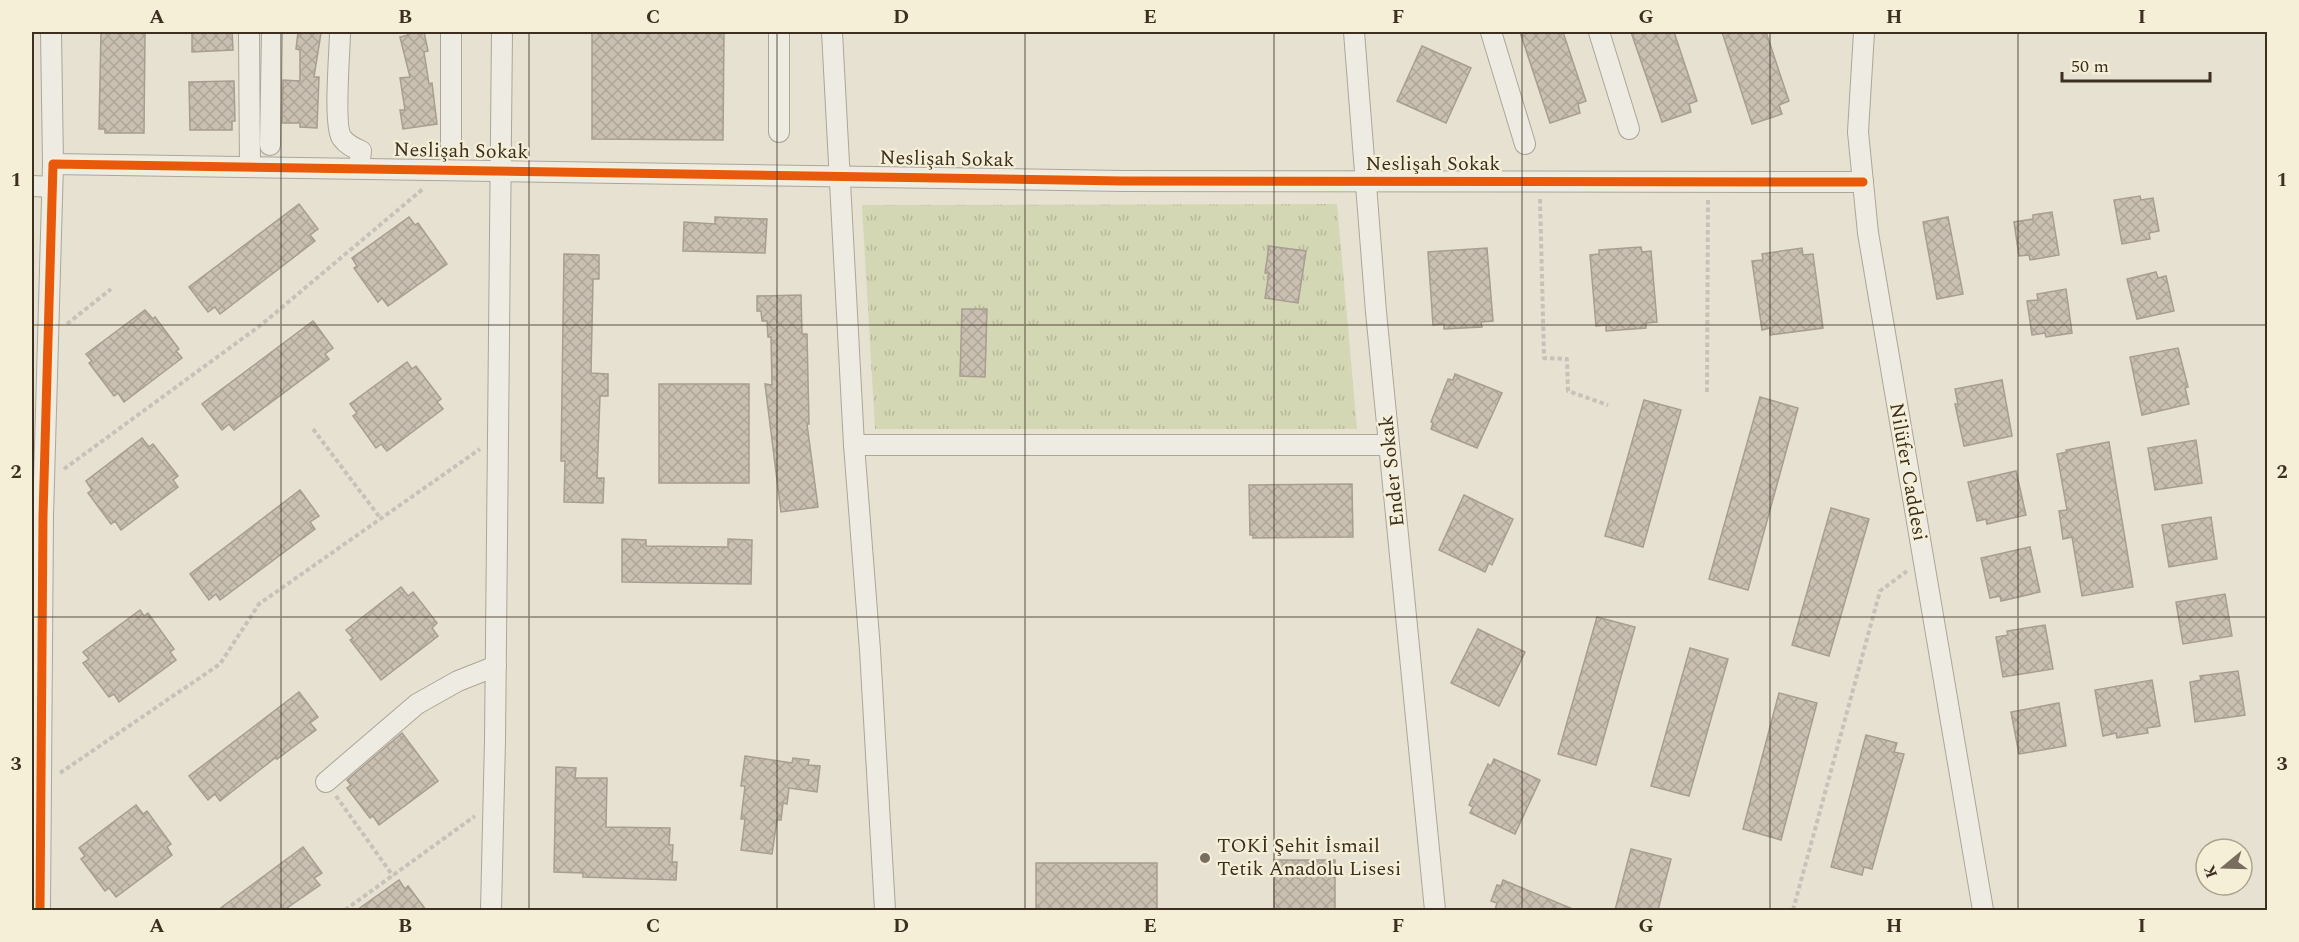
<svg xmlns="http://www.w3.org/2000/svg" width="2299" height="942" font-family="Spectral,serif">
	<defs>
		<pattern id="grass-tufts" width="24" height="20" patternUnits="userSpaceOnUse" patternTransform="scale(1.5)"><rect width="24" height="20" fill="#d4d7b3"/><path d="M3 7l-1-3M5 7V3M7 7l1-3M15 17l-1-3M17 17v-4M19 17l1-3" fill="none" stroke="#b7b99a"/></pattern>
		<pattern id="building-cross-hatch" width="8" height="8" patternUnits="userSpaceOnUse" patternTransform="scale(1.5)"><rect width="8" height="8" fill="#cac0b2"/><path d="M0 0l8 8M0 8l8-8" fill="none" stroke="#aea599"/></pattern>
	</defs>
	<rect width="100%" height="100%" fill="#e6e1d1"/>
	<polygon fill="url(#grass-tufts)" points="1337,204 1357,429 875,429 862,205"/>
	<g fill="url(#building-cross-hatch)" stroke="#a79d90" stroke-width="1.5">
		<polygon points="101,32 145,32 144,133 105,133 105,129 99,129"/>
		<polygon points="192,32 232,32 233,50 192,52"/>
		<polygon points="298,32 321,33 314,77 319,77 317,128 300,127 300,123 282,123 283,80 300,81 300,50 296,49"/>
		<polygon points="407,32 424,32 428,51 424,52 429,84 432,83 437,124 403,129 400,110 405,110 400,78 410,77 400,37 408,35"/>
		<polygon points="592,32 724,32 723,140 592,139"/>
		<polygon points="1520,32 1563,32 1586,101 1578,104 1580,113 1550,123"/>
		<polygon points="1631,32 1674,32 1697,101 1689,104 1691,112 1662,122"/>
		<polygon points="1722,32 1766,32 1789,101 1779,105 1782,114 1752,124"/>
		<polygon points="1422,46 1471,68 1446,123 1397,101"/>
		<polygon points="234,81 235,121 232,121 232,130 190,130 189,82"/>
		<polygon points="2140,196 2141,200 2153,198 2159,231 2149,233 2150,239 2122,244 2114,200"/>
		<polygon points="299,204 318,229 310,235 315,241 220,314 215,307 208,312 189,287"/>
		<polygon points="2052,212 2059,255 2030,260 2029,255 2019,256 2014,222 2033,219 2033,215"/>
		<polygon points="409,217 415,225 418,223 447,264 388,306 382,298 378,302 354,268 357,266 352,258"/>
		<polygon points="715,217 767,219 765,253 683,251 684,222 715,224"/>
		<polygon points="1948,217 1963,294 1937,299 1923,222"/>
		<polygon points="1269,246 1306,251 1298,303 1265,298 1269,273 1265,273"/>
		<polygon points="1641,247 1642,252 1651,251 1657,322 1646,323 1646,328 1606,331 1606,325 1596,326 1590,255 1599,254 1599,250"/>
		<polygon points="1487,248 1493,321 1481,322 1482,327 1444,329 1444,324 1433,325 1428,252"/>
		<polygon points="1802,248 1803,255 1813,254 1823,328 1770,335 1770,328 1762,330 1752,261 1763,260 1762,254"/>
		<polygon points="564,254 599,255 599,279 593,279 591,373 608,374 608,396 600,396 597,478 604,478 603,503 564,502 565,461 561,461"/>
		<polygon points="2156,272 2158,278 2166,276 2174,311 2137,319 2127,279"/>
		<polygon points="2066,289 2072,333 2046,337 2045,333 2032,335 2027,301 2038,300 2037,294"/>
		<polygon points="801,295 802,334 807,334 809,424 807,424 818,507 781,512 765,384 772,385 771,337 768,337 767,321 762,321 761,311 757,311 757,296"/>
		<polygon points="962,309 987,309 985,377 960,376"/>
		<polygon points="145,310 153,319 155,317 179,349 176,351 182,358 124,402 118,393 114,396 89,363 92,361 86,354"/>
		<polygon points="313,321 333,348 325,354 329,359 234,430 229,424 222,430 202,404"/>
		<polygon points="2178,348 2188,387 2185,388 2189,404 2142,415 2130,357"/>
		<polygon points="407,362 412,369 416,366 441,399 437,402 443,409 387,451 381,444 376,448 353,416 357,413 350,404"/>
		<polygon points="1455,374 1502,393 1477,448 1431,429 1433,423 1431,422 1448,379 1453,380"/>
		<polygon points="2002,380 2012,436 1964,446 1955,404 1958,404 1955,389"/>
		<rect x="659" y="384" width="90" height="99"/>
		<polygon points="1760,397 1798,408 1748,590 1709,579"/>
		<polygon points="1644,400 1681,410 1643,547 1605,536"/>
		<polygon points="142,438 149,447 153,444 178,476 173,480 178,487 121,530 115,521 111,524 88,493 92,490 86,481"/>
		<polygon points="2196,440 2202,483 2155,490 2148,448"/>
		<polygon points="2109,442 2133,587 2082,596 2072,537 2063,539 2059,511 2067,510 2057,454 2067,452 2066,450"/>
		<polygon points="2016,471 2026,515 1987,524 1986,519 1977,521 1968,482"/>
		<polygon points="1352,484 1353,537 1253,538 1253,535 1250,535 1249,485"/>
		<polygon points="300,490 319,516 310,522 315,529 220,600 216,594 209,600 190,574"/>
		<polygon points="1464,495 1513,519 1492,565 1489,563 1485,572 1439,550"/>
		<polygon points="1831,508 1869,519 1829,656 1792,645"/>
		<polygon points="2211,517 2217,559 2169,567 2162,525"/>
		<polygon points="622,539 646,540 646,546 728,547 728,539 752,540 751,584 622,582"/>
		<polygon points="2030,547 2040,592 2001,601 2000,596 1990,598 1981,558"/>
		<polygon points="401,587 408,596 413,592 437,623 432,628 438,636 381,680 350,640 353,638 346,630"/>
		<polygon points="2225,594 2232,636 2183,644 2176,602"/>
		<polygon points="140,610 144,616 148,613 174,649 170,652 176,660 119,702 114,694 109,697 83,663 89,659 83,652"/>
		<polygon points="1597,617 1635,627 1596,765 1558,754"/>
		<polygon points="2045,625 2053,669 2003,677 1996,637 2008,635 2007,631"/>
		<polygon points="1478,629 1525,652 1499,706 1451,683"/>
		<polygon points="1690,648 1728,659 1689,796 1651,786"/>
		<polygon points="2238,671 2245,715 2195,722 2190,682 2201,680 2200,676"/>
		<polygon points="2152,680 2160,726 2147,728 2148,733 2117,738 2116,733 2103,736 2095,690"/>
		<polygon points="299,692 318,717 310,723 316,730 277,759 275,758 220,801 215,794 208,800 189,776"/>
		<polygon points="1779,693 1817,703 1781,840 1743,829"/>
		<polygon points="2059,703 2066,746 2019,754 2011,712"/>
		<polygon points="402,733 438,781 379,825 373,816 370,818 347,788 351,785 347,780"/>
		<polygon points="1866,735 1897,743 1894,752 1904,754 1872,869 1864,867 1862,875 1831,867"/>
		<polygon points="745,756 792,763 793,758 809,760 808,765 820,766 817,792 789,788 787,804 783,803 781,820 777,820 772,854 741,850 745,819 741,819 745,786 741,786"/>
		<polygon points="1494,759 1540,780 1515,834 1470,813 1473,807 1469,805 1488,764 1491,766"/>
		<polygon points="556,767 576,768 575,778 607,778 606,827 670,828 669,845 673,845 672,862 677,862 676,880 583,877 583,873 554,872"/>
		<polygon points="136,805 143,814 147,811 171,844 167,847 172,855 116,897 109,888 105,891 81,859 85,856 79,848"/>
		<polygon points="303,847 322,873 314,878 320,885 284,910 218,910"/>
		<polygon points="1631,849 1671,859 1658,910 1615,910"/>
		<rect x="1274" y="860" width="61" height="50"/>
		<rect x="1036" y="863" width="121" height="47"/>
		<polygon points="399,880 405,889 408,886 426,910 357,910"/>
		<polygon points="1503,880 1575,910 1495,910 1497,903 1491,901 1497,885 1501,886"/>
	</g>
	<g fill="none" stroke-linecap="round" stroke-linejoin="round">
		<defs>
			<g id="minor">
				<polyline points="51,32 53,164"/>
				<polyline points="249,32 250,167"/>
				<path d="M340 32C340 50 333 126 342 138 347 145 354 148 361 151L359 168"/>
				<polyline points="779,32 779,132"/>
				<polyline points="832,32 854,445 870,650 885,910"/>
				<polyline points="1354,32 1376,312 1435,910"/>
				<polyline points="1491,32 1525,144"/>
				<polyline points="1599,32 1629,129"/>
				<polyline points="1864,32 1858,132 1868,233 1983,910"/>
				<polyline points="270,145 272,32"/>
				<polyline points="451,149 451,32"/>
				<polyline points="32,186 52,187"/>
				<polyline points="854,445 1389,445"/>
				<polyline points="326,782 417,704 458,681 496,666"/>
				<polyline points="40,910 43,516 53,164 1123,181 1863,182"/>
				<polyline points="491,910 495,740 502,32"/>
			</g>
		</defs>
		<use href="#minor" stroke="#aca699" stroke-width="22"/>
		<g stroke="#c7c2b9" stroke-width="4" stroke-dasharray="4.5 3" stroke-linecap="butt">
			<polyline points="1540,199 1544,358 1567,359 1568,391 1608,405"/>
			<polyline points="67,324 111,289"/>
			<polyline points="1707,392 1708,200"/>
			<polyline points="313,429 381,519"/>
			<polyline points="64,469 261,325 424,188"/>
			<polyline points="60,773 220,664 259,604 480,449"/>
			<polyline points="336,796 393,876"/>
			<polyline points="345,910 475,816"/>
			<polyline points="1793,910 1880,591 1907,571"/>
		</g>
		<use href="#minor" stroke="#eeebe2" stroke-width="20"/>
		<defs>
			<polyline id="cycleway" points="40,910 43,516 53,164 1123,181 1863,182"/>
		</defs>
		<use href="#cycleway" stroke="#f6efd8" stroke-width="13"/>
		<use href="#cycleway" stroke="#e8590c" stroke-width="9"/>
	</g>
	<path fill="none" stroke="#3c2f20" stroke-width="1.5" stroke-opacity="0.55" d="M281 32V910M529 32V910M777 32V910M1025 32V910M1274 32V910M1522 32V910M1770 32V910M2018 32V910M32 325H2268M32 617H2268"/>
	<circle fill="#786d5e" stroke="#f6efd8" stroke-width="2" cx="1205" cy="858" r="6"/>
	<g text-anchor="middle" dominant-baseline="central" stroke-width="4.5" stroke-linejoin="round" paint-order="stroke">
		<g font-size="20" fill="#3c2f20" stroke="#f6efd8">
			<text transform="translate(461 151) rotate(1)">Neslişah Sokak</text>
			<text transform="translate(947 159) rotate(1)">Neslişah Sokak</text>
			<text x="1433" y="164">Neslişah Sokak</text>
			<text transform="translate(1392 471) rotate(-96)">Ender Sokak</text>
			<text transform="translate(1908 472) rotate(80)">Nilüfer Caddesi</text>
		</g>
		<g font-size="20" fill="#3c2f20" stroke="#f6efd8" text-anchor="start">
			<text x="1217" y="846">TOKİ Şehit İsmail<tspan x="1217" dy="23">Tetik Anadolu Lisesi</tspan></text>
		</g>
	</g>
	<rect width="2299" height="942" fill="none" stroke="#f6efd8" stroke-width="66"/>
	<g transform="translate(2224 867) rotate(251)"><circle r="28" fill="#f6efd8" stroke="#aca28e" stroke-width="1.5"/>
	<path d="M0-4.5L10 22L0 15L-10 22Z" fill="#786d5e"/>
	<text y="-9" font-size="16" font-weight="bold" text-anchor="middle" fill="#3c2f20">K</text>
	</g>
	<path d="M2062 72v9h148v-9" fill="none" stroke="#3c2f20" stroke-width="3"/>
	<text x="2071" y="72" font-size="18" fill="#3c2f20" stroke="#f6efd8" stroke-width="4.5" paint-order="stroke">50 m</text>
	<rect x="33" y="33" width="2233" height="876" fill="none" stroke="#3c2f20" stroke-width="2"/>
	<g font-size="20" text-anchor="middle" font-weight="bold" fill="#3c2f20">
		<text x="157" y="23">A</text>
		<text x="405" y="23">B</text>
		<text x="653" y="23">C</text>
		<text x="901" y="23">D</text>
		<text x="1150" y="23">E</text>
		<text x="1398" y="23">F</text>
		<text x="1646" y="23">G</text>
		<text x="1894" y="23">H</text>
		<text x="2142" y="23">I</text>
		<text x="16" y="186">1</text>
		<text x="2282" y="186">1</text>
		<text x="16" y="478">2</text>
		<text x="2282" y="478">2</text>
		<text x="16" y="770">3</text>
		<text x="2282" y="770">3</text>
		<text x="157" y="932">A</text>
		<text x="405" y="932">B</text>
		<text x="653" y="932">C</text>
		<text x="901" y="932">D</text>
		<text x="1150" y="932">E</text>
		<text x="1398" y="932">F</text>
		<text x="1646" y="932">G</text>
		<text x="1894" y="932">H</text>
		<text x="2142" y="932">I</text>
	</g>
</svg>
